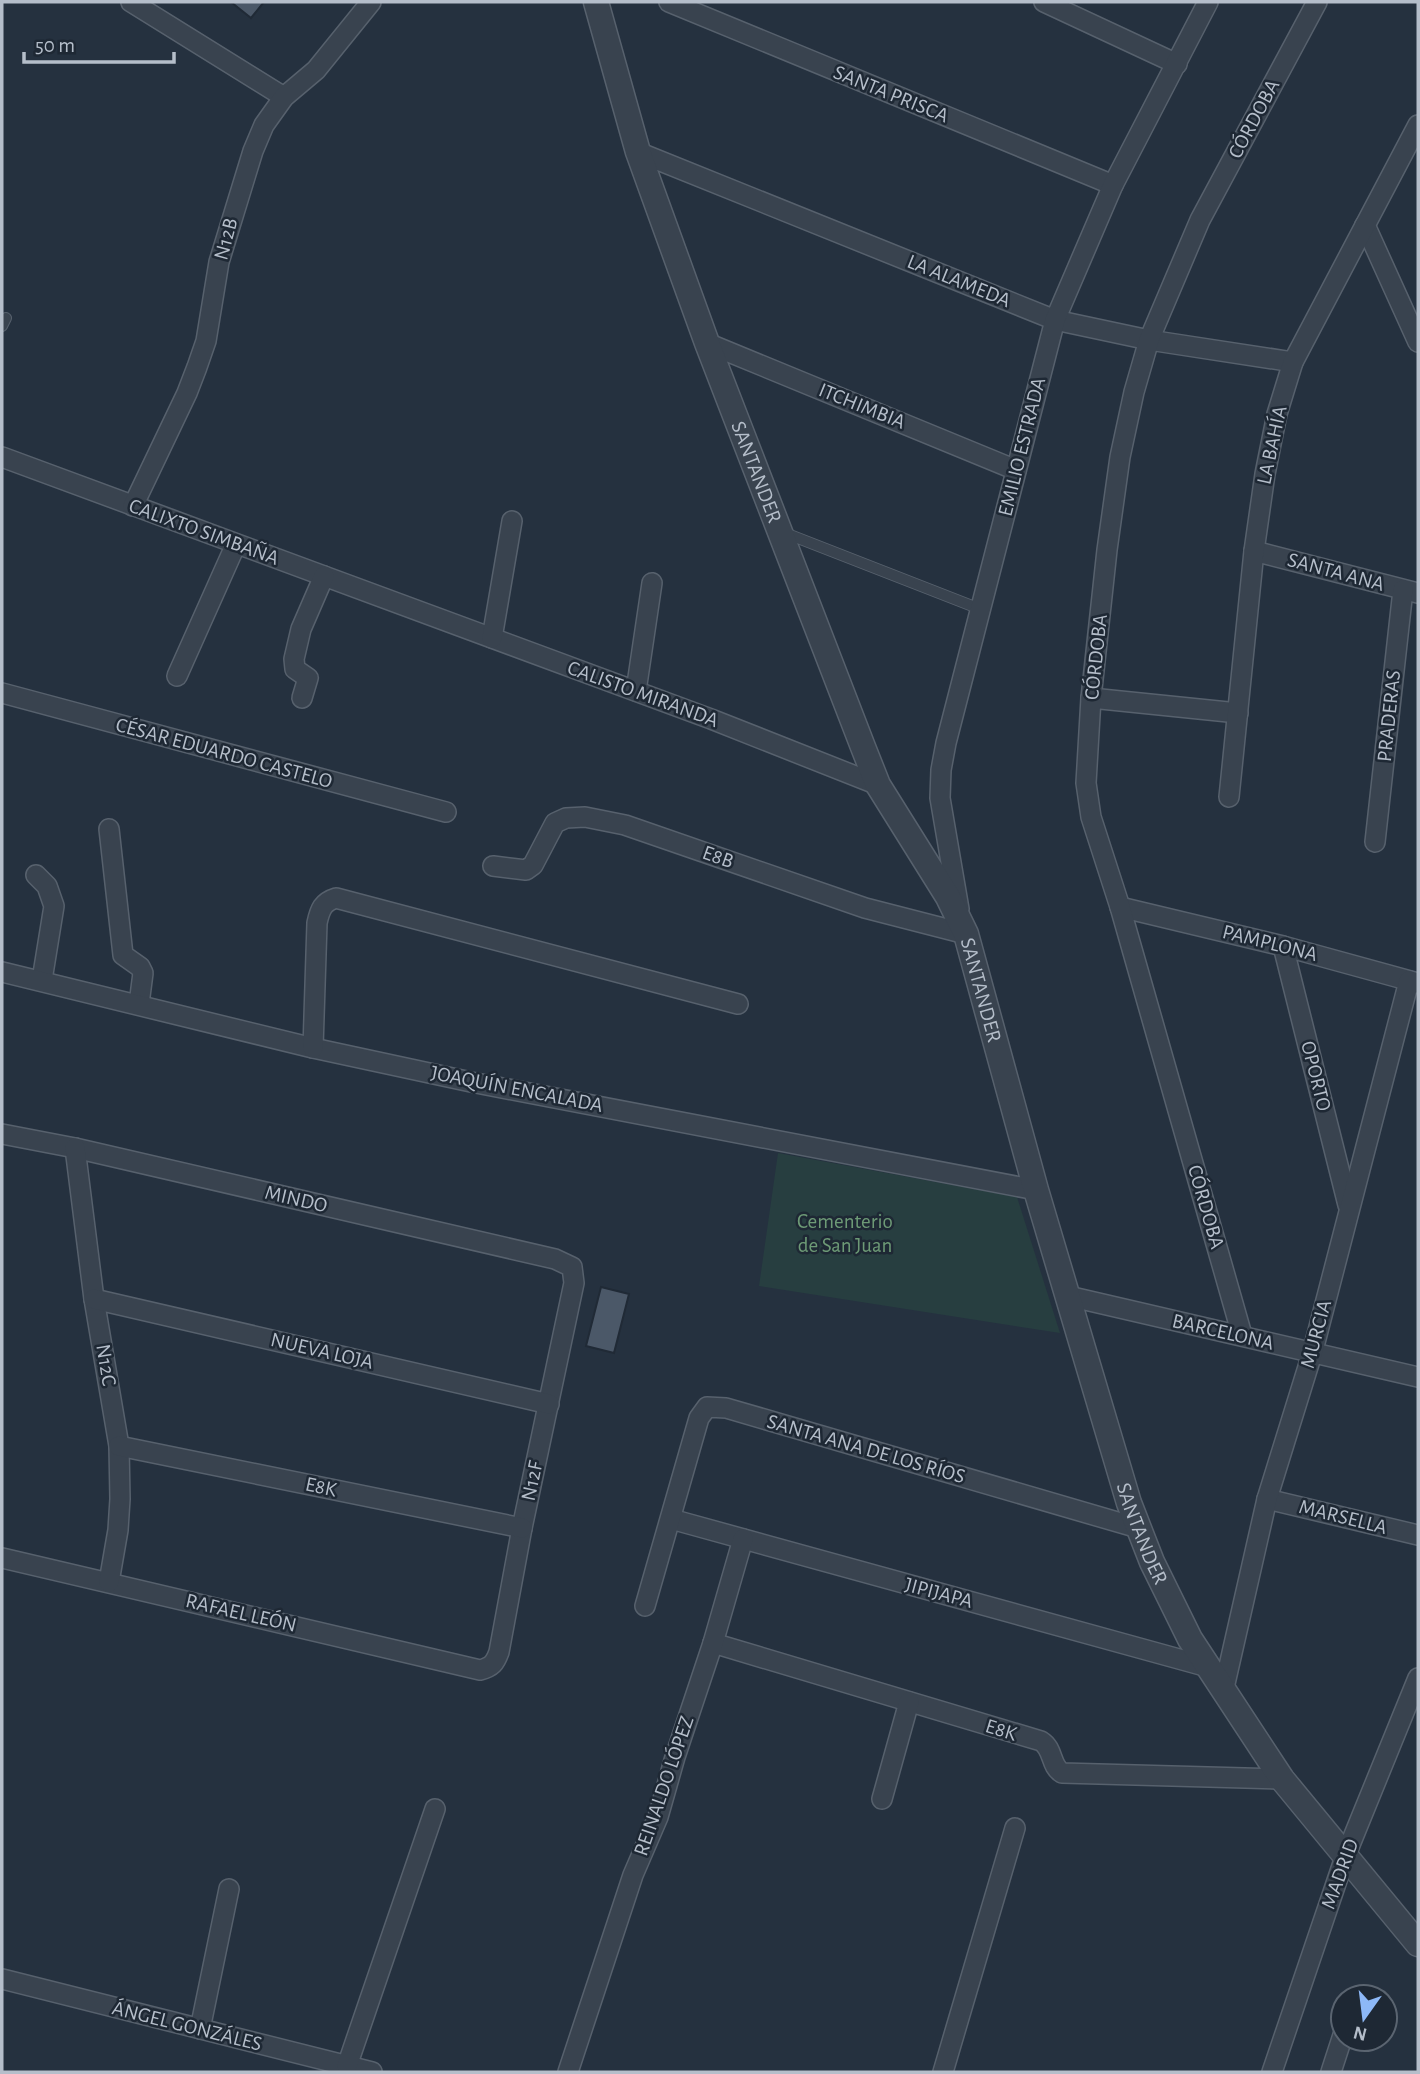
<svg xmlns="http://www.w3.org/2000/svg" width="1420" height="2074" font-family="'Alegreya Sans',sans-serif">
	<rect width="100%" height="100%" fill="#25313f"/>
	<polygon fill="#273e40" points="778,1153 1017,1197 1060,1333 759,1286"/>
	<g fill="#4b5868" stroke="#202a36" stroke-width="2">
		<polygon points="231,2 264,2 251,18"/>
		<polygon points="601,1287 629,1294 614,1353 586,1346"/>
	</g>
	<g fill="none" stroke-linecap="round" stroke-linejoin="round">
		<defs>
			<g id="service">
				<polyline points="2,326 6,318"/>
				<polyline points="785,533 980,609"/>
			</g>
			<g id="minor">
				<polyline points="131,2 284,97"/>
				<polyline points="669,2 1113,185"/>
				<polyline points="1044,2 1177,64"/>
				<polyline points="638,152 1055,320 1149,340 1293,362"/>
				<polyline points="1365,225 1418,342"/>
				<polyline points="707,343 1016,470"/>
				<polyline points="2,457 711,719 878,785"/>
				<polyline points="133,506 187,393 197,367 206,341 219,262 253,151 264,125 284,97 316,70 371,2"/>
				<polyline points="1254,551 1418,593"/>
				<polyline points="492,638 512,521"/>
				<polyline points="177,676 236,544"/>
				<polyline points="636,691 652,583"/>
				<polyline points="2,693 446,812"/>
				<polyline points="302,698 308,678 295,669 294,659 301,629 324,576"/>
				<polyline points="1091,698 1238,713"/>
				<polyline points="1229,797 1254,551 1265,474 1277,414 1293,362 1418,125"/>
				<polyline points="109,829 123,955 140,967 143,973 139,1004"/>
				<polyline points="1375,842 1403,590"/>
				<polyline points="493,866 526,870 533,865 555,823 566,818 585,817 625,825 865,908 966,934"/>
				<polyline points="36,875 47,886 54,906 42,980"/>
				<polyline points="1120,907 1283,946 1418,983"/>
				<polyline points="959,909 940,798 941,770 946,743 1055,320 1113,185 1208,2"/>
				<polyline points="1283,946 1348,1205"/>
				<polyline points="2,972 313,1048 471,1082 1036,1190"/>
				<path d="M313 1048 317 923C320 909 323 902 336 898L738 1004"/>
				<path d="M2 1134 75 1148 555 1259 572 1267 574 1283 522 1528 499 1652C495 1663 492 1667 480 1670L2 1558"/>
				<polyline points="75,1148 94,1299 119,1446 120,1499 118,1530 109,1582"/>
				<polyline points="1068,1296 1418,1377"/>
				<polyline points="94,1299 549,1404"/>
				<polyline points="1242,1335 1120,907 1091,817 1086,783 1091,698 1107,550 1120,457 1134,392 1149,340 1200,220 1317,2"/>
				<polyline points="119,1446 522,1528"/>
				<polyline points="1267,1499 1418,1535"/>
				<polyline points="671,1519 1208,1667"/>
				<polyline points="645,1606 699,1418 707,1407 726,1408 1138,1528"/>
				<path d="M713 1643 1041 1741C1054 1749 1050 1766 1062 1773L1282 1779"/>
				<polyline points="1224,1688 1267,1499 1312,1354 1409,981"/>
				<polyline points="882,1799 909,1702"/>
				<polyline points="2,1979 372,2072"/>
				<polyline points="200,2029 229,1889"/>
				<polyline points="347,2066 435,1809"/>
				<polyline points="568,2072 633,1875 658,1817 675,1757 713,1643 743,1539"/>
				<polyline points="943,2072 1015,1828"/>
				<polyline points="1272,2072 1345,1857 1418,1678"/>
				<polyline points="1331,2072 1343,2035"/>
			</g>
			<g id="tertiary">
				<path id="s1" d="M596 2 638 152 707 343 863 747 878 785 948 897 966 934 1036 1190 1129 1503 1152 1562 1190 1639 1282 1779 1418 1944"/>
			</g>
		</defs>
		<use href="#service" stroke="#57616d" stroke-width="12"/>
		<use href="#minor" stroke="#57616d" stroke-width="22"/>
		<use href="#tertiary" stroke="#57616d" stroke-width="27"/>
		<use href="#service" stroke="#39434f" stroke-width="10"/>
		<use href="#minor" stroke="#39434f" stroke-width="19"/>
		<use href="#tertiary" stroke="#39434f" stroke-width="24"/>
	</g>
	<g text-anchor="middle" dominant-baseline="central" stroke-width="5" stroke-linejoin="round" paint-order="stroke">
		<g font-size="21" fill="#b5beca" stroke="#1e2834">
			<text transform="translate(891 94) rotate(22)">SANTA PRISCA</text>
			<text transform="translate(1254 119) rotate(-62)">CÓRDOBA</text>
			<text transform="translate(226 239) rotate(-75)">N12B</text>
			<text transform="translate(959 281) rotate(22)">LA ALAMEDA</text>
			<text transform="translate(862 406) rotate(22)">ITCHIMBIA</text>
			<text transform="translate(1272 445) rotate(-78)">LA BAHÍA</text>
			<text transform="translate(1022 447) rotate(-76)">EMILIO ESTRADA</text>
			<text stroke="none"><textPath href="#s1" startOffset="497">SANTANDER</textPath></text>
			<text transform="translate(204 532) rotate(20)">CALIXTO SIMBAÑA</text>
			<text transform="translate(1336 572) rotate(15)">SANTA ANA</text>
			<text transform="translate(1096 657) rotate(-84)">CÓRDOBA</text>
			<text transform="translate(643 694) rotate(20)">CALISTO MIRANDA</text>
			<text transform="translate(1389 716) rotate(-84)">PRADERAS</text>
			<text transform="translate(224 753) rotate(15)">CÉSAR EDUARDO CASTELO</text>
			<text transform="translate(718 857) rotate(20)">E8B</text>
			<text transform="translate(1270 943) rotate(14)">PAMPLONA</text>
			<text stroke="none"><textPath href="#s1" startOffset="1064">SANTANDER</textPath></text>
			<text transform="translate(1316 1076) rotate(76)">OPORTO</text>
			<text transform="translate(517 1089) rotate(11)">JOAQUÍN ENCALADA</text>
			<text transform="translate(296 1199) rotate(13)">MINDO</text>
			<text transform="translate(1206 1207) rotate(74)">CÓRDOBA</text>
			<text transform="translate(1223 1332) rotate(13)">BARCELONA</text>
			<text transform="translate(1316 1334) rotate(-75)">MURCIA</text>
			<text transform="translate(322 1351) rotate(13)">NUEVA LOJA</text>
			<text transform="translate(106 1365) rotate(81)">N12C</text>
			<text transform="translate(866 1449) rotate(16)">SANTA ANA DE LOS RÍOS</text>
			<text transform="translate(532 1481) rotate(-78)">N12F</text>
			<text transform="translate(321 1487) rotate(12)">E8K</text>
			<text transform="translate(1343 1517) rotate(14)">MARSELLA</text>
			<text stroke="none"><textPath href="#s1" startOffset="1631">SANTANDER</textPath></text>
			<text transform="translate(939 1593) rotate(15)">JIPIJAPA</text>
			<text transform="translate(241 1613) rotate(13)">RAFAEL LEÓN</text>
			<text transform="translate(1001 1730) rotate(17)">E8K</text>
			<text transform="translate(664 1786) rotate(-71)">REINALDO LÓPEZ</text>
			<text transform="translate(1340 1874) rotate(-70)">MADRID</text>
			<text transform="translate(187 2026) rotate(14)">ÁNGEL GONZÁLES</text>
		</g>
		<g font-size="21" fill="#6d9a76" stroke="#1e2834">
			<text x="845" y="1221">Cementerio<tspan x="845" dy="24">de San Juan</tspan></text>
		</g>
	</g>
	<rect width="1420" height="2074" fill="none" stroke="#b5beca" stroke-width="7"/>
	<g transform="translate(1364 2018) rotate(194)"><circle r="33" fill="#1e2834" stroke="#5a6470" stroke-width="2"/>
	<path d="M0-5L12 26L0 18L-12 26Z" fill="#8db8f7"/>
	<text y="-10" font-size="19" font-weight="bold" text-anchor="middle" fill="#b5beca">N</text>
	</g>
	<path d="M24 52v10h150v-10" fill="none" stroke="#b5beca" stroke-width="3.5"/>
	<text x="35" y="52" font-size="21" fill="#b5beca" stroke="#1e2834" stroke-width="5" paint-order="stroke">50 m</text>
</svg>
